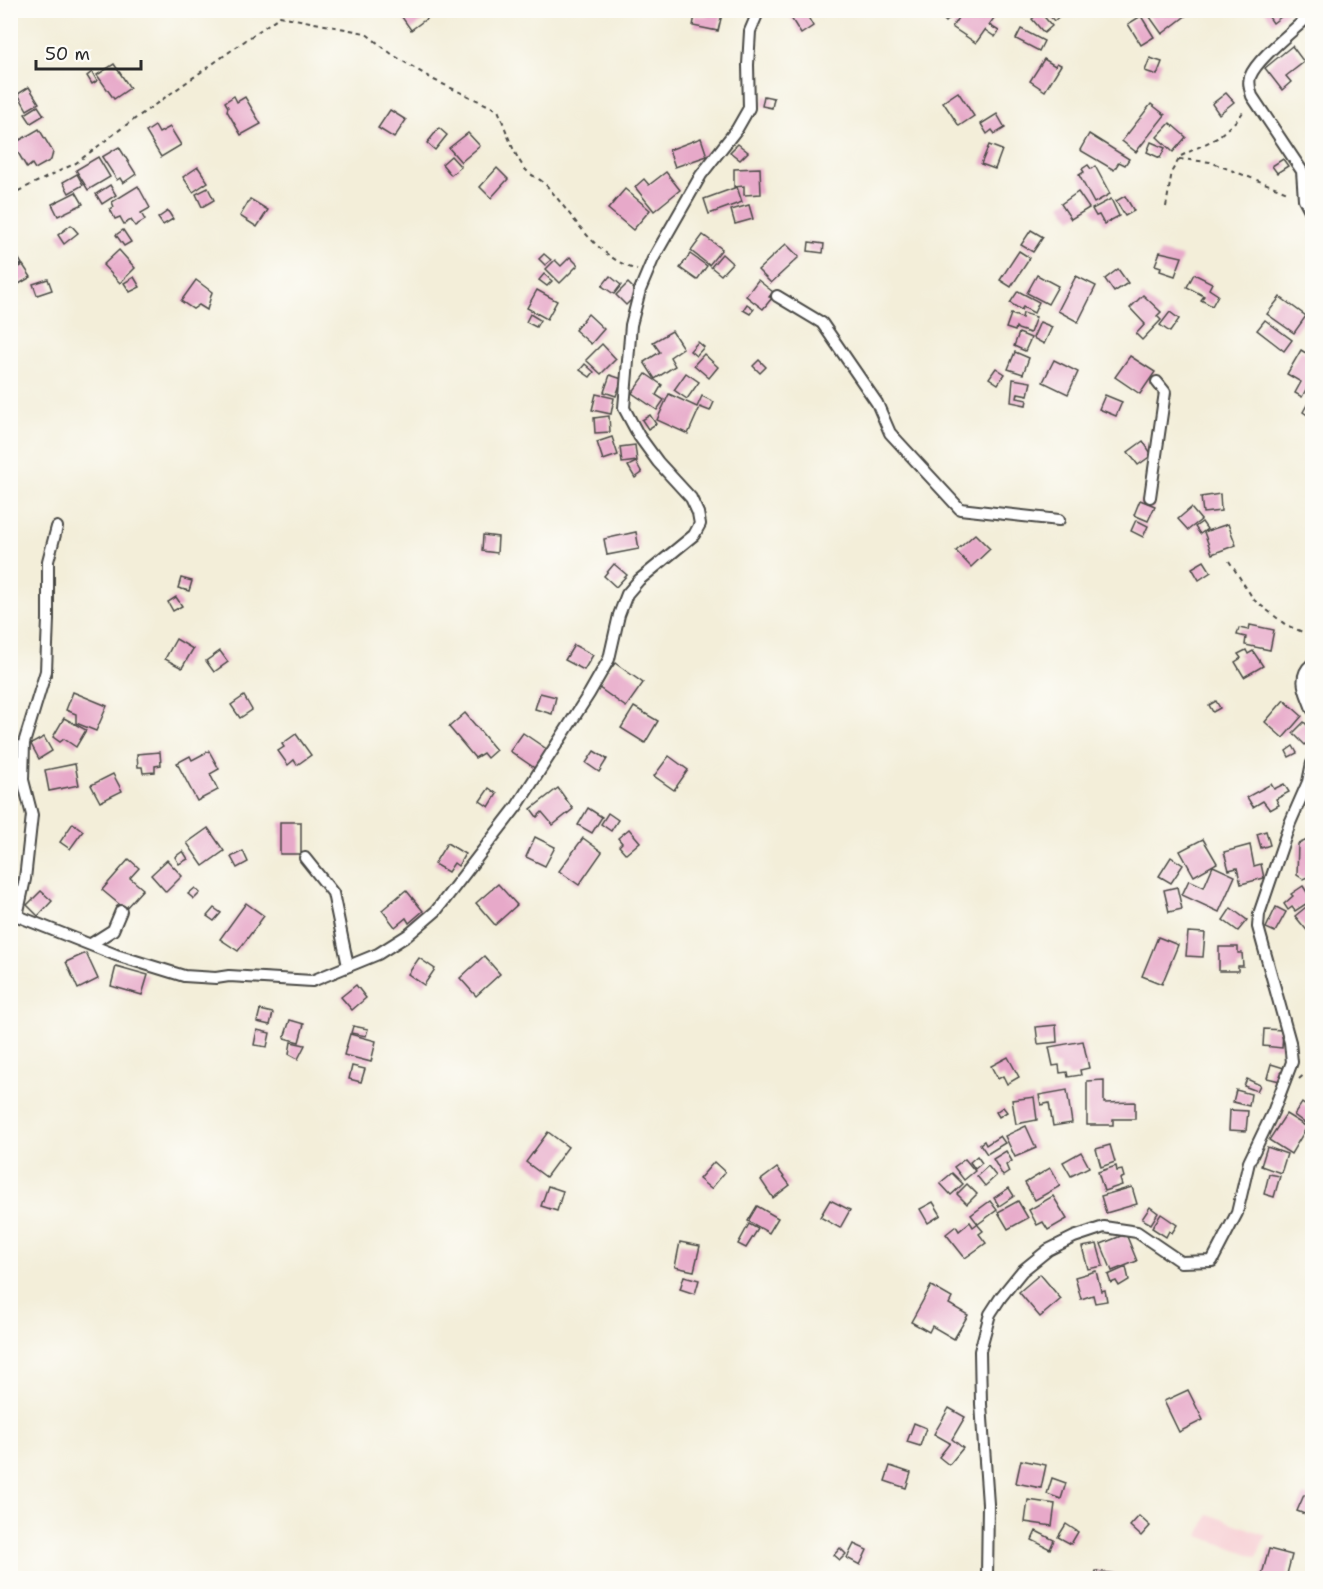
<svg xmlns="http://www.w3.org/2000/svg" width="1323" height="1589" font-family="'Shantell Sans',sans-serif">
	<rect width="100%" height="100%" fill="#fdfcf7"/>
	<filter id="ink" filterUnits="userSpaceOnUse"><feTurbulence type="fractalNoise" baseFrequency=".0167" numOctaves="2"/><feDisplacementMap in="SourceGraphic" scale="12" xChannelSelector="R" yChannelSelector="G"/><feConvolveMatrix kernelMatrix="1 2 1 2 8 2 1 2 1" color-interpolation-filters="sRGB"/></filter>
	<filter id="wash" filterUnits="userSpaceOnUse"><feTurbulence type="fractalNoise" baseFrequency=".008" numOctaves="4" result="noise"/><feDisplacementMap in="SourceGraphic" scale="24" xChannelSelector="R" yChannelSelector="G"/><feGaussianBlur stdDeviation="1.35" result="paint"/><feColorMatrix in="noise" values="0 0 0 0 0 0 0 0 0 0 0 0 0 0 0 0 0 1.4 0 .05"/><feComposite in="paint" operator="in"/></filter>
	<g filter="url(#wash)">
		<rect width="100%" height="100%" fill="#f3eed9"/>
		<polygon fill="#f7cfd4" points="1208,1514 1266,1535 1257,1557 1199,1536"/>
		<g id="blocks">
			<g fill="#e7a9c9">
				<polygon points="397,10 426,10 430,16 411,30"/>
				<polygon points="708,10 731,10 730,15 722,14 718,31 693,26 695,15 707,17"/>
				<polygon points="786,10 804,10 813,26 801,34"/>
				<polygon points="938,10 958,10 946,22 936,12"/>
				<polygon points="963,10 983,10 994,18 989,25 999,31 995,37 985,30 976,43 952,27"/>
				<polygon points="1045,10 1066,10 1054,21"/>
				<polygon points="1145,10 1185,10 1188,14 1162,34"/>
				<polygon points="1264,10 1290,10 1273,23"/>
				<polygon points="1040,12 1052,26 1044,33 1032,19"/>
				<polygon points="1141,16 1154,37 1141,45 1128,24"/>
				<polygon points="1021,29 1044,41 1039,51 1016,39"/>
				<polygon points="1292,46 1304,62 1286,76 1291,82 1282,90 1265,68"/>
				<polygon points="1150,58 1162,62 1157,75 1145,71"/>
				<polygon points="1044,59 1055,66 1057,63 1061,65 1045,91 1030,81"/>
				<polygon points="114,64 130,88 114,99 97,75"/>
				<polygon points="92,72 97,81 92,84 87,76"/>
				<polygon points="29,87 39,103 27,110 18,94"/>
				<polygon points="958,92 974,116 959,126 943,102"/>
				<polygon points="1226,93 1234,102 1219,114 1212,104"/>
				<polygon points="234,96 237,102 245,97 261,124 241,135 227,111 228,107 225,102"/>
				<polygon points="764,96 774,98 772,108 762,106"/>
				<polygon points="1151,104 1165,115 1136,152 1122,141"/>
				<polygon points="38,106 44,115 31,123 25,114"/>
				<polygon points="390,110 406,120 394,138 378,128"/>
				<polygon points="997,114 1005,128 995,134 992,130 987,134 981,124"/>
				<polygon points="13,119 19,130 10,135 10,121"/>
				<polygon points="1170,123 1186,137 1173,152 1157,137"/>
				<polygon points="155,126 159,133 170,127 181,145 161,157 146,132"/>
				<polygon points="439,128 447,135 435,150 427,143"/>
				<polygon points="39,129 53,152 51,160 35,169 32,164 27,168 13,144"/>
				<polygon points="468,133 480,146 461,162 449,148"/>
				<polygon points="1089,134 1129,159 1125,165 1119,162 1114,170 1080,150"/>
				<polygon points="701,138 707,156 675,167 669,150"/>
				<polygon points="1151,142 1165,148 1160,158 1147,152"/>
				<polygon points="738,144 748,152 740,160 730,152"/>
				<polygon points="989,145 1002,150 995,169 981,164"/>
				<polygon points="119,147 136,174 123,183 120,178 117,180 102,157"/>
				<polygon points="451,156 461,167 451,175 442,164"/>
				<polygon points="98,157 110,177 88,190 76,170"/>
				<polygon points="1283,159 1288,166 1277,173 1272,166"/>
				<polygon points="1088,165 1091,169 1095,166 1110,194 1094,203 1079,175 1084,172 1082,169"/>
				<polygon points="198,167 208,182 193,192 183,177"/>
				<polygon points="497,168 508,179 491,198 480,187"/>
				<polygon points="760,168 761,194 744,195 744,186 734,187 734,169"/>
				<polygon points="666,172 680,190 654,211 635,187 644,179 649,185"/>
				<polygon points="77,174 83,185 69,193 63,182"/>
				<polygon points="110,185 116,195 102,204 96,194"/>
				<polygon points="138,186 150,208 141,213 145,220 135,226 131,220 124,224 120,217 115,219 110,209 114,207 112,202"/>
				<polygon points="737,187 742,202 709,214 704,199"/>
				<polygon points="208,188 214,200 202,207 196,194"/>
				<polygon points="625,189 650,210 633,230 608,209"/>
				<polygon points="76,192 83,204 58,216 52,204"/>
				<polygon points="1078,192 1089,208 1071,219 1061,204"/>
				<polygon points="1125,196 1134,211 1125,216 1116,201"/>
				<polygon points="250,199 268,210 257,227 240,216"/>
				<polygon points="1111,199 1119,216 1104,224 1099,215 1096,216 1092,209"/>
				<polygon points="749,205 753,219 735,224 731,210"/>
				<polygon points="168,211 173,219 163,225 158,218"/>
				<polygon points="71,225 78,233 64,244 58,235"/>
				<polygon points="123,230 131,242 124,246 116,235"/>
				<polygon points="1031,230 1043,237 1033,252 1021,245"/>
				<polygon points="703,235 722,249 709,265 691,251"/>
				<polygon points="809,242 824,244 823,253 808,251"/>
				<polygon points="786,244 799,257 771,283 758,270"/>
				<polygon points="10,245 22,264 10,270"/>
				<polygon points="119,250 135,268 120,283 103,265"/>
				<polygon points="1019,251 1030,258 1011,287 1000,280"/>
				<polygon points="1160,252 1182,257 1175,276 1160,271 1161,267 1155,265"/>
				<polygon points="544,254 551,260 545,265 539,259"/>
				<polygon points="690,254 707,266 697,280 680,268"/>
				<polygon points="722,254 732,263 721,275 711,267"/>
				<polygon points="570,257 578,265 560,283 546,269 555,260 561,266"/>
				<polygon points="23,265 31,277 12,288 10,272"/>
				<polygon points="1118,269 1128,283 1114,292 1105,279"/>
				<polygon points="544,274 552,281 547,286 539,280"/>
				<polygon points="1194,274 1212,283 1209,289 1218,295 1212,306 1201,300 1204,296 1187,287"/>
				<polygon points="1037,275 1058,286 1048,304 1027,293"/>
				<polygon points="610,276 621,285 614,294 602,286"/>
				<polygon points="1076,276 1096,286 1078,322 1058,311"/>
				<polygon points="134,277 140,287 130,292 124,283"/>
				<polygon points="48,279 52,290 37,295 33,284"/>
				<polygon points="196,280 212,292 207,310 199,305 193,309 181,301"/>
				<polygon points="758,280 773,292 769,297 772,298 763,309 746,296"/>
				<polygon points="628,283 638,293 626,305 616,295"/>
				<polygon points="537,290 557,301 547,319 527,308"/>
				<polygon points="1018,291 1039,302 1034,313 1023,307 1021,310 1010,303"/>
				<polygon points="1143,295 1161,312 1157,316 1161,320 1142,340 1136,334 1145,324 1130,308"/>
				<polygon points="1280,297 1306,316 1294,333 1267,314"/>
				<polygon points="747,304 754,309 750,314 743,310"/>
				<polygon points="1170,312 1179,319 1170,332 1160,325"/>
				<polygon points="1023,313 1036,317 1030,333 1018,329 1016,327 1015,331 1006,328 1011,314 1022,318"/>
				<polygon points="530,314 540,320 536,327 526,322"/>
				<polygon points="588,314 604,329 591,344 575,330"/>
				<polygon points="1265,320 1292,340 1284,351 1257,330"/>
				<polygon points="1040,322 1052,327 1044,344 1033,338"/>
				<polygon points="672,331 683,348 670,357 675,366 655,379 644,362 660,352 653,342"/>
				<polygon points="1019,333 1031,338 1025,351 1014,346"/>
				<polygon points="698,342 704,347 696,356 690,351"/>
				<polygon points="602,344 616,359 601,374 586,360"/>
				<polygon points="1301,350 1312,357 1312,378 1302,397 1295,393 1301,382 1287,374"/>
				<polygon points="1015,352 1029,358 1023,374 1008,369"/>
				<polygon points="704,354 718,367 709,378 694,365"/>
				<polygon points="1130,356 1155,372 1140,394 1115,377"/>
				<polygon points="759,360 766,367 760,373 753,366"/>
				<polygon points="1054,360 1078,372 1068,394 1043,382"/>
				<polygon points="585,364 594,372 590,377 580,370"/>
				<polygon points="996,368 1005,374 998,384 989,378"/>
				<polygon points="686,373 699,382 687,399 674,390"/>
				<polygon points="646,374 662,385 656,395 664,400 657,410 632,393"/>
				<polygon points="610,375 622,379 616,396 604,392"/>
				<polygon points="1013,379 1031,382 1028,395 1018,393 1017,398 1027,400 1026,405 1011,402"/>
				<polygon points="596,394 614,398 611,414 592,410"/>
				<polygon points="669,394 697,407 702,396 714,402 710,411 700,407 688,434 657,420"/>
				<polygon points="1105,395 1122,402 1116,416 1099,409"/>
				<polygon points="1312,396 1312,418 1303,412"/>
				<polygon points="650,415 656,424 648,429 642,420"/>
				<polygon points="609,416 610,432 595,433 594,418"/>
				<polygon points="612,437 618,455 603,460 597,442"/>
				<polygon points="1143,441 1152,455 1138,465 1128,452"/>
				<polygon points="635,445 637,461 622,463 620,447"/>
				<polygon points="636,462 642,473 635,478 628,466"/>
				<polygon points="1220,494 1221,511 1203,513 1201,497"/>
				<polygon points="1140,500 1155,506 1148,521 1134,515"/>
				<polygon points="1191,508 1201,520 1188,530 1178,519"/>
				<polygon points="1136,520 1148,526 1143,537 1131,531"/>
				<polygon points="1202,522 1207,529 1200,534 1195,527"/>
				<polygon points="1228,524 1236,545 1212,554 1204,532"/>
				<polygon points="636,532 639,549 607,555 604,539"/>
				<polygon points="975,534 990,549 971,567 956,551"/>
				<polygon points="483,535 498,537 497,553 482,551"/>
				<polygon points="1204,561 1211,572 1199,580 1192,568"/>
				<polygon points="614,564 627,575 616,587 604,576"/>
				<polygon points="181,578 192,581 189,591 178,588"/>
				<polygon points="176,597 182,606 173,611 168,602"/>
				<polygon points="1250,625 1274,630 1270,650 1245,645 1246,637 1237,635 1239,628 1249,630"/>
				<polygon points="176,639 193,649 182,668 165,659"/>
				<polygon points="574,645 593,655 584,670 565,660"/>
				<polygon points="1246,650 1248,654 1253,651 1263,666 1244,677 1235,662 1241,658 1238,654"/>
				<polygon points="220,651 228,662 214,672 206,661"/>
				<polygon points="615,663 643,683 626,707 598,687"/>
				<polygon points="73,692 107,706 96,731 76,723 76,714 66,710"/>
				<polygon points="540,693 556,697 552,714 535,709"/>
				<polygon points="244,696 252,710 240,718 231,705"/>
				<polygon points="1284,700 1302,716 1283,738 1265,722"/>
				<polygon points="1216,701 1220,708 1213,712 1209,705"/>
				<polygon points="634,707 658,721 645,743 621,728"/>
				<polygon points="465,713 496,750 487,758 483,753 475,758 449,727"/>
				<polygon points="64,718 86,730 76,747 64,739 60,742 53,737"/>
				<polygon points="1304,722 1312,730 1312,737 1305,745 1293,733"/>
				<polygon points="523,733 548,750 536,769 510,751"/>
				<polygon points="296,734 311,755 297,765 294,760 288,765 278,751 284,747 282,744"/>
				<polygon points="44,737 52,751 39,759 31,744"/>
				<polygon points="1293,746 1297,753 1289,757 1286,751"/>
				<polygon points="209,751 219,769 210,774 218,790 197,801 177,763 190,756 192,760"/>
				<polygon points="594,751 607,759 599,772 586,763"/>
				<polygon points="160,752 161,765 155,766 155,772 143,773 142,767 138,767 137,754"/>
				<polygon points="669,756 688,770 674,790 654,776"/>
				<polygon points="75,764 79,785 49,791 45,770"/>
				<polygon points="113,774 122,791 100,802 91,785"/>
				<polygon points="1271,784 1274,789 1284,784 1289,792 1276,799 1279,805 1270,810 1263,801 1253,807 1247,797"/>
				<polygon points="489,788 497,794 489,807 480,801"/>
				<polygon points="558,788 573,809 553,825 542,812 537,817 531,809"/>
				<polygon points="588,808 602,817 592,833 578,825"/>
				<polygon points="608,813 618,820 611,831 601,824"/>
				<rect x="280" y="822" width="21" height="32"/>
				<polygon points="73,823 83,831 70,849 60,842"/>
				<polygon points="208,828 224,851 203,866 187,843"/>
				<polygon points="629,829 640,842 626,854 619,846 622,843 618,838"/>
				<polygon points="1266,831 1270,845 1261,848 1257,834"/>
				<polygon points="535,837 555,847 545,866 526,857"/>
				<polygon points="583,838 602,852 579,885 559,871"/>
				<polygon points="1312,838 1312,875 1303,879 1297,875 1298,844"/>
				<polygon points="1203,839 1217,863 1194,876 1180,851"/>
				<polygon points="447,843 465,854 458,866 454,863 448,872 434,864"/>
				<polygon points="1250,845 1254,866 1261,864 1264,878 1241,884 1237,868 1229,870 1224,852"/>
				<polygon points="183,851 188,859 179,864 175,857"/>
				<polygon points="243,851 248,862 237,868 231,857"/>
				<polygon points="1171,857 1183,865 1171,883 1159,876"/>
				<polygon points="129,859 139,868 130,878 143,889 125,909 102,890"/>
				<polygon points="167,860 182,876 166,892 151,875"/>
				<polygon points="1213,866 1235,876 1219,912 1182,895 1189,880 1204,887"/>
				<polygon points="498,884 517,905 495,925 476,903"/>
				<polygon points="1303,886 1312,900 1295,911 1292,907 1288,910 1284,904 1293,896 1291,894"/>
				<polygon points="1177,887 1182,909 1169,912 1164,890"/>
				<polygon points="195,888 200,893 194,899 188,894"/>
				<polygon points="406,890 423,911 409,923 406,918 395,927 382,910"/>
				<polygon points="41,891 52,901 38,916 27,905"/>
				<polygon points="246,903 264,916 238,951 220,939"/>
				<polygon points="1276,907 1286,912 1275,932 1266,928"/>
				<polygon points="1306,907 1312,915 1312,930 1309,933 1295,916"/>
				<polygon points="214,908 221,913 214,921 207,916"/>
				<polygon points="1231,908 1247,920 1238,931 1223,920"/>
				<polygon points="1188,932 1205,933 1203,957 1186,956"/>
				<polygon points="1158,937 1178,945 1162,984 1142,976"/>
				<polygon points="1219,947 1238,947 1238,953 1242,953 1243,966 1238,966 1238,971 1219,971"/>
				<polygon points="86,953 98,979 78,989 66,962"/>
				<polygon points="484,956 500,974 476,996 460,978"/>
				<polygon points="419,958 435,969 424,985 408,974"/>
				<polygon points="116,966 148,975 142,995 111,986"/>
				<polygon points="356,985 366,998 352,1010 341,997"/>
				<polygon points="260,1010 273,1013 270,1025 257,1022"/>
				<polygon points="290,1020 304,1024 299,1042 284,1038"/>
				<polygon points="1056,1025 1057,1042 1038,1044 1036,1027"/>
				<polygon points="353,1026 368,1029 366,1036 351,1033"/>
				<polygon points="1264,1029 1283,1030 1282,1048 1263,1046"/>
				<polygon points="257,1030 270,1033 267,1047 254,1045"/>
				<polygon points="350,1034 376,1041 371,1062 344,1055"/>
				<polygon points="1083,1041 1089,1068 1080,1070 1081,1075 1068,1077 1067,1072 1060,1073 1059,1065 1053,1066 1049,1047"/>
				<polygon points="291,1042 305,1045 298,1059 289,1054"/>
				<polygon points="1008,1057 1019,1077 1007,1084 1003,1076 998,1079 991,1066"/>
				<polygon points="1271,1064 1284,1068 1280,1081 1267,1078"/>
				<polygon points="352,1066 365,1069 361,1082 349,1079"/>
				<polygon points="1247,1079 1260,1085 1257,1091 1244,1086"/>
				<polygon points="1104,1080 1104,1103 1135,1102 1135,1119 1113,1119 1113,1125 1087,1125 1087,1081"/>
				<polygon points="1067,1090 1072,1123 1053,1126 1049,1103 1041,1105 1039,1095"/>
				<polygon points="1236,1090 1251,1094 1249,1106 1233,1102"/>
				<polygon points="1034,1097 1037,1120 1016,1124 1012,1100"/>
				<polygon points="1302,1103 1312,1111 1312,1116 1306,1124 1294,1115"/>
				<polygon points="1003,1107 1007,1112 999,1117 996,1112"/>
				<polygon points="1230,1110 1248,1111 1246,1131 1229,1130"/>
				<polygon points="1286,1114 1307,1127 1291,1154 1269,1140"/>
				<polygon points="1026,1126 1036,1148 1015,1157 1005,1136"/>
				<polygon points="548,1132 568,1147 546,1177 526,1162"/>
				<polygon points="1000,1136 1005,1143 987,1154 980,1144 984,1141 986,1145"/>
				<polygon points="1110,1145 1115,1162 1101,1167 1096,1149"/>
				<polygon points="1267,1147 1287,1154 1281,1173 1261,1166"/>
				<polygon points="1006,1151 1012,1161 1006,1165 1009,1172 1003,1176 993,1159"/>
				<polygon points="1081,1152 1089,1167 1071,1176 1063,1162"/>
				<polygon points="977,1156 982,1163 975,1169 970,1162"/>
				<polygon points="965,1159 975,1171 964,1180 954,1167"/>
				<polygon points="714,1162 725,1172 711,1189 699,1179"/>
				<polygon points="988,1166 996,1176 985,1186 977,1176"/>
				<polygon points="1116,1166 1117,1171 1122,1170 1124,1177 1120,1179 1122,1185 1104,1191 1098,1172"/>
				<polygon points="777,1168 790,1185 773,1198 761,1180"/>
				<polygon points="1050,1168 1060,1186 1035,1200 1025,1183"/>
				<polygon points="952,1173 963,1184 951,1195 940,1183"/>
				<polygon points="1269,1174 1280,1176 1274,1197 1264,1194"/>
				<polygon points="967,1184 977,1194 967,1204 957,1194"/>
				<polygon points="548,1186 563,1191 557,1211 541,1206"/>
				<polygon points="1132,1187 1137,1204 1106,1213 1101,1196"/>
				<polygon points="1009,1188 1014,1196 999,1206 994,1198"/>
				<polygon points="1053,1196 1067,1219 1048,1230 1043,1222 1037,1225 1029,1210"/>
				<polygon points="830,1200 850,1210 840,1228 820,1217"/>
				<polygon points="990,1201 997,1210 978,1224 971,1215"/>
				<polygon points="1018,1201 1028,1218 1008,1229 998,1212"/>
				<polygon points="933,1202 941,1215 928,1223 920,1209"/>
				<polygon points="757,1206 778,1218 769,1233 748,1221"/>
				<polygon points="1150,1207 1158,1213 1151,1224 1142,1219"/>
				<polygon points="1161,1214 1177,1225 1172,1233 1169,1231 1166,1237 1152,1228"/>
				<polygon points="970,1222 973,1227 977,1224 983,1231 979,1234 986,1243 965,1258 946,1234 956,1226 959,1231"/>
				<polygon points="749,1224 758,1229 746,1248 738,1244"/>
				<polygon points="1126,1234 1137,1261 1112,1271 1101,1244"/>
				<polygon points="680,1242 700,1246 694,1271 675,1267"/>
				<polygon points="1097,1244 1103,1266 1088,1269 1082,1247"/>
				<polygon points="1126,1267 1129,1280 1119,1286 1116,1281 1111,1283 1108,1275"/>
				<polygon points="1096,1271 1101,1291 1105,1290 1107,1301 1095,1303 1093,1295 1081,1299 1075,1277"/>
				<polygon points="1040,1274 1061,1299 1040,1317 1019,1292"/>
				<polygon points="684,1276 699,1280 695,1294 680,1289"/>
				<polygon points="931,1286 952,1298 949,1304 968,1315 954,1339 932,1326 929,1332 911,1322"/>
				<polygon points="1188,1390 1203,1420 1179,1432 1164,1401"/>
				<polygon points="949,1408 965,1417 952,1439 963,1448 949,1465 939,1457 950,1443 934,1434"/>
				<polygon points="914,1423 926,1428 920,1446 907,1442"/>
				<polygon points="1021,1460 1046,1465 1041,1488 1016,1483"/>
				<polygon points="890,1466 911,1473 906,1488 885,1481"/>
				<polygon points="1052,1478 1066,1483 1061,1499 1047,1494"/>
				<polygon points="1304,1495 1312,1499 1312,1517 1297,1511"/>
				<polygon points="1028,1500 1055,1504 1052,1526 1025,1522"/>
				<polygon points="1139,1516 1150,1526 1141,1536 1130,1526"/>
				<polygon points="1066,1524 1078,1532 1071,1544 1058,1537"/>
				<polygon points="1036,1531 1054,1540 1050,1549 1032,1540"/>
				<polygon points="854,1544 867,1550 860,1565 847,1558"/>
				<polygon points="840,1548 846,1554 840,1560 834,1555"/>
				<polygon points="1269,1549 1292,1555 1286,1578 1261,1578"/>
				<polygon points="1096,1571 1135,1577 1135,1578 1094,1578"/>
			</g>
		</g>
	</g>
	<g filter="url(#ink)">
		<use href="#blocks" fill-opacity="0" stroke="#494845" stroke-width="1.5"/>
		<g fill="none" stroke-linecap="round" stroke-linejoin="round">
			<defs>
				<g id="minor">
					<path d="M1312 13C1297 28 1256 59 1250 77 1248 84 1250 89 1252 96L1302 171 1304 199 1312 214"/>
					<polyline points="777,296 822,323 877,403 890,433 960,509 1059,520"/>
					<polyline points="1150,497 1165,392 1157,382"/>
					<path d="M1312 664C1296 677 1306 692 1312 709"/>
					<polyline points="305,858 333,893 348,966"/>
					<polyline points="10,913 116,955 184,976 216,978 229,976 312,981 378,954 408,935 436,911 517,806 589,694 609,659 619,615 627,594 639,580 694,535 700,524 698,513 691,498 658,462 639,436 624,408 631,325 640,290 653,259 701,175 737,129 749,108 748,65 750,31 759,10"/>
					<polyline points="17,916 25,879 32,815 23,780 24,743 46,671 48,619 48,561 57,527"/>
					<polyline points="91,944 113,930 121,911"/>
					<polyline points="987,1578 988,1504 981,1404 980,1351 990,1314 1001,1297 1022,1271 1048,1250 1074,1237 1104,1227 1137,1232 1181,1262 1212,1261 1237,1213 1249,1162 1273,1112 1292,1062 1290,1042 1258,927 1259,914 1290,823 1308,782 1312,763"/>
				</g>
			</defs>
			<use href="#minor" stroke="#494845" stroke-width="14"/>
			<g stroke="#494845" stroke-width="2" stroke-dasharray="4.5 4.5" stroke-linecap="butt">
				<polyline points="1179,159 1210,162 1290,193"/>
				<path d="M10 195 76 163 122 128 280 16 365 33 393 55 434 80 498 110C506 129 512 152 525 169 531 176 541 179 547 186 574 217 595 256 637 270"/>
				<polyline points="1166,207 1172,171 1181,156 1217,138 1239,118 1245,109"/>
				<polyline points="1229,561 1254,600 1286,625 1312,636"/>
				<polyline points="1299,1079 1312,1068"/>
			</g>
			<use href="#minor" stroke="#fff" stroke-width="10"/>
		</g>
	</g>
	<rect width="1323" height="1589" fill="none" stroke="#fdfcf7" stroke-width="36"/>
	<path d="M36 60v9h105v-9" fill="none" stroke="#2b2b2b" stroke-width="3"/>
	<text x="45" y="60" font-size="18" fill="#2b2b2b" stroke="#fdfcf7" stroke-width="4.5" paint-order="stroke">50 m</text>
</svg>
